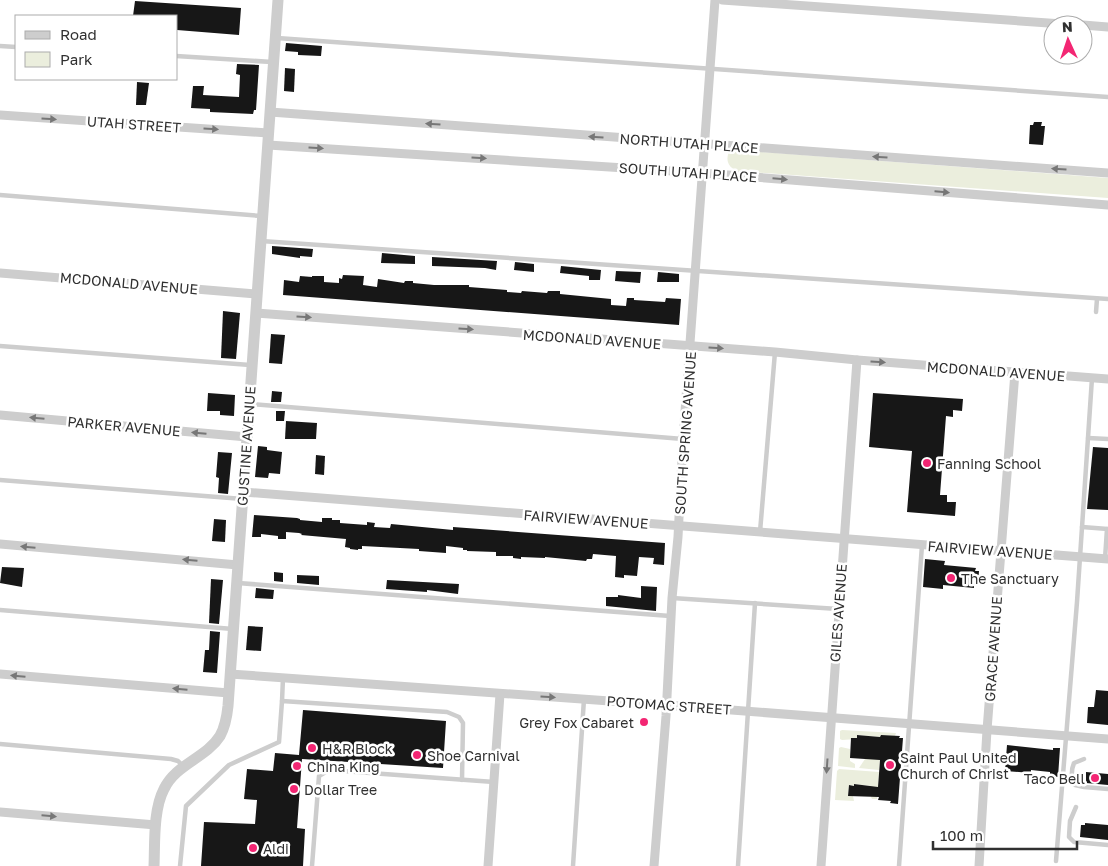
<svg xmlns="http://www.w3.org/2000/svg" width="1108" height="866" font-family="'Golos Text',sans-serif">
	<rect width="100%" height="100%" fill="#fff"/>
	<g fill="#ebeedd">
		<path d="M734 150 1108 178V198L738 171C729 168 725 161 729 152Z"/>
		<polygon points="842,730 896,733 895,736 881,735 880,737 857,735 857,739 842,740 840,739 840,731"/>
		<polygon points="841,747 850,749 850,761 855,764 855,768 838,766 839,748"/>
		<polygon points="865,759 880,759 879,770 859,768"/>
		<polygon points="839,769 879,772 877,799 872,799 871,797 871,786 854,784 854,786 849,785 848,795 853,796 854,801 835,800 837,771"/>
	</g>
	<g fill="#171717">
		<polygon points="135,1 241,8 239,35 177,30 176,16 133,16"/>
		<polygon points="286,43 322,46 321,56 298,55 298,52 285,51"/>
		<polygon points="237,64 259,65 256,110 254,110 253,114 210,112 210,109 191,108 193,86 204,86 203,95 239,97 240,75 236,74"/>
		<polygon points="285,68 295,69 294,92 284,91"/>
		<polygon points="137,82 149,83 146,105 136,105"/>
		<polygon points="1034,122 1042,122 1041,126 1045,126 1043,145 1029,144 1030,125 1033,125"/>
		<polygon points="272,246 313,249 312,257 300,256 300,258 272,254"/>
		<polygon points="382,253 415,256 415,264 381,263"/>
		<polygon points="432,257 497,261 496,270 485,268 432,266"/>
		<polygon points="515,262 534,264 534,272 514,270"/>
		<polygon points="561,266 601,270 600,280 589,280 589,276 560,273"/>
		<polygon points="616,271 641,272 640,283 615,281"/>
		<polygon points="658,272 679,274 679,282 657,282"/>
		<polygon points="343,275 364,276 363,285 377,287 378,279 404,283 405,281 413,281 413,283 434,285 469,285 469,287 507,290 507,292 521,293 522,291 547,293 548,291 560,291 560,294 611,299 611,305 626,306 627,298 634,298 634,300 665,302 666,298 681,299 679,325 283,295 284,280 299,282 300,276 312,277 312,276 324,276 324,282 339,283 339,278 342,279"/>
		<polygon points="223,311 240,313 236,359 221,358"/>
		<polygon points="271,334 285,335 282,364 269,363"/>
		<polygon points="272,391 282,392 281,402 271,402"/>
		<polygon points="208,393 235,395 234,416 220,415 220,411 207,411"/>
		<polygon points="873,393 963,399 962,411 953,410 953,417 946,416 940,495 947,495 947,502 956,502 955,516 907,512 912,451 869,447"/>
		<polygon points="276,411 285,411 284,421 276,421"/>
		<polygon points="286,421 317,423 316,439 285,439"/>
		<polygon points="258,446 267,447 267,450 282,452 280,474 269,473 268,478 255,477"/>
		<polygon points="1093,447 1108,448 1108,510 1087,509"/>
		<polygon points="218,452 232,453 228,494 218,493 219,478 216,477"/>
		<polygon points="316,455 325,456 324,475 315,474"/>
		<polygon points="254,515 297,518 300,519 300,520 322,522 322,518 332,518 332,520 340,520 340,523 367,525 367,522 375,523 374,527 390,528 391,524 453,530 453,527 665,543 664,565 653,564 654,558 639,557 637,576 624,575 624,578 615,577 616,556 593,554 592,559 587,559 586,561 545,557 545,558 521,557 521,559 513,558 513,556 496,556 496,552 467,551 467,550 463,550 463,548 446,546 446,553 419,551 419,549 362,546 362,549 358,549 358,550 350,549 350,548 345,547 346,539 301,535 302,534 299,533 286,532 286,539 278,539 278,536 261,534 261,537 252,537"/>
		<polygon points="214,519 226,520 225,542 212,541"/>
		<polygon points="925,559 945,561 944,565 976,568 975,571 979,571 978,585 974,585 974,588 943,585 943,589 923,587"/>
		<polygon points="2,567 24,568 22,587 0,583"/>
		<polygon points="274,572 283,573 283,582 274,581"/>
		<polygon points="297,575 319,576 319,585 297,583"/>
		<polygon points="211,579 223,580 219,624 209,623"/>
		<polygon points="387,580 459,584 458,594 427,590 427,592 386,589"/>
		<polygon points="641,586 657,587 656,611 606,606 606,597 618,597 618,595 641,598"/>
		<polygon points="256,588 274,590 273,599 255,598"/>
		<polygon points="248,626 263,627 261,651 246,650"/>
		<polygon points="210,631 220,632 217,673 203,672 205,650 209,650"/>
		<polygon points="1096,690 1108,691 1108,725 1087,723 1088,707 1094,707"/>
		<polygon points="303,710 446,721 443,768 302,759 297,828 305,829 303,866 201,866 204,822 255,824 257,800 244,799 247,769 273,771 275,753 299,755"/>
		<polygon points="857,735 880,737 881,735 900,736 899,738 903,738 898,804 890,803 891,801 878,800 879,797 848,796 849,785 854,786 854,784 878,787 880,760 850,758 851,738 857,738"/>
		<polygon points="1007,745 1053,750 1053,748 1060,748 1058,777 1050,776 1050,772 1031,770 1031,773 1005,771"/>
		<polygon points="1086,772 1108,774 1108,785 1086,783"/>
		<polygon points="1085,823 1108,825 1108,840 1080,837 1081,825 1085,825"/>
	</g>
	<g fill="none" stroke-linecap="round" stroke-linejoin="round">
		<g stroke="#cdcdcd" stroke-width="4.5">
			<polyline points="277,38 1108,97"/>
			<polyline points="0,46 16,47"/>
			<polyline points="176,56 272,62"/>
			<polyline points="0,195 261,216"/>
			<polyline points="261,241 1108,299"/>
			<polyline points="1096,312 1097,299"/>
			<polyline points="0,346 250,365"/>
			<polyline points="251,404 683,439"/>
			<polyline points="1088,438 1108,439"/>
			<polyline points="0,480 243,499"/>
			<polyline points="1082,527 1108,529"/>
			<polyline points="760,532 775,352"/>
			<polyline points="1105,559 1107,529"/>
			<polyline points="238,583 670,616"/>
			<polyline points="672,598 838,609"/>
			<polyline points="0,610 233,629"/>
			<polyline points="282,701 283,678"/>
			<polyline points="0,744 171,759 178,761 183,766"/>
			<path d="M1084 759 1074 763C1071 770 1071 779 1075 785L1084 787 1108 789"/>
			<polyline points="1076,807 1070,821 1069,837 1074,842 1108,845"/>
			<polyline points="1056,861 1077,602 1092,378"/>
			<polyline points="180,866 186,806 229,765 279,742 282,701 447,712 459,717 463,723 462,780"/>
			<polyline points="312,866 319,776 329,770 494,782"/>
			<polyline points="573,866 584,699"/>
			<polyline points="738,866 755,603"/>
			<polyline points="899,866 922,545"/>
		</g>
		<g stroke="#cdcdcd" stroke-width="9">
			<polyline points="722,0 1077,25"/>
			<polyline points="1083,25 1108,27"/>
			<polyline points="270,112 1108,173"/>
			<polyline points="0,115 268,133"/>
			<polyline points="268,145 703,173 1108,205"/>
			<polyline points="0,273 257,294"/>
			<polyline points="256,313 775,352 857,360 1108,379"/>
			<polyline points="0,415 247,437"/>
			<polyline points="243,492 1108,559"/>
			<polyline points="0,544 238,565"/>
			<polyline points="0,674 229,693"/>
			<polyline points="230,674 666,705 1108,739"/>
			<polyline points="0,812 156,825"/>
			<polyline points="488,866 500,694"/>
			<polyline points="654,866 666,716 672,598 678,537 683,439 715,0"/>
			<polyline points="821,866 857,360"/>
			<polyline points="979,866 987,730 1015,372"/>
		</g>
		<path stroke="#cdcdcd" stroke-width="11" d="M154 866C155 843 153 810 164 789 176 764 206 758 220 736 225 727 227 716 228 706L278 0"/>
	</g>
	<defs><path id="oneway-solid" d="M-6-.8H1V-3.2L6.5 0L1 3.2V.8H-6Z" transform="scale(1.25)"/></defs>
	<g fill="#777">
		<use href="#oneway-solid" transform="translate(49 119) rotate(4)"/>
		<use href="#oneway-solid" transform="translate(433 124) rotate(-176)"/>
		<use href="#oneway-solid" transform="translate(211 129) rotate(4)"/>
		<use href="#oneway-solid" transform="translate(596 137) rotate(-176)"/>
		<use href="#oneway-solid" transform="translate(316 148) rotate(4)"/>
		<use href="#oneway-solid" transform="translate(880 157) rotate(-176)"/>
		<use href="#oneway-solid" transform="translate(479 158) rotate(4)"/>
		<use href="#oneway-solid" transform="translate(1059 169) rotate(-176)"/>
		<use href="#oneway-solid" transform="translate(780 179) rotate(5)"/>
		<use href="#oneway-solid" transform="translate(942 192) rotate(5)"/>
		<use href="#oneway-solid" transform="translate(304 317) rotate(4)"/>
		<use href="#oneway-solid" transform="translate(466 329) rotate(4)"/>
		<use href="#oneway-solid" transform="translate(716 348) rotate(4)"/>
		<use href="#oneway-solid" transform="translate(878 362) rotate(4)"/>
		<use href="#oneway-solid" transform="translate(37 418) rotate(-175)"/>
		<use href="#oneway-solid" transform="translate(199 433) rotate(-175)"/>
		<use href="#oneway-solid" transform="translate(28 547) rotate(-175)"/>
		<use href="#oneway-solid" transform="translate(190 560) rotate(-175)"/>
		<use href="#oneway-solid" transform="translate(18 676) rotate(-175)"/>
		<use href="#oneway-solid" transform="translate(180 689) rotate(-175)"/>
		<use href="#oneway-solid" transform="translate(548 697) rotate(4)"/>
		<use href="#oneway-solid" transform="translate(827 766) rotate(94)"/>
		<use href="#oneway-solid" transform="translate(49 816) rotate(5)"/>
	</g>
	<g fill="#f32673" stroke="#fff" stroke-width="2">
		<circle cx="927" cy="463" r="5"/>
		<circle cx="951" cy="578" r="5"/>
		<circle cx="644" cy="722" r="5"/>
		<circle cx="312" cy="748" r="5"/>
		<circle cx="417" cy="755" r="5"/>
		<circle cx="890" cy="765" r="5"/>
		<circle cx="297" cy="766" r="5"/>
		<circle cx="1095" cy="778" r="5"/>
		<circle cx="294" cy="789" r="5"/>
		<circle cx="253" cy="848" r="5"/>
	</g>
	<g text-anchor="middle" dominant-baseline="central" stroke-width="5" stroke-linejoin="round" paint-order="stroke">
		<g font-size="14" fill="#303030" stroke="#fff">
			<text transform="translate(134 124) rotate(4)">UTAH STREET</text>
			<text transform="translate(689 143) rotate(4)">NORTH UTAH PLACE</text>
			<text transform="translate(688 172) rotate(4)">SOUTH UTAH PLACE</text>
			<text transform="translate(129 283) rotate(5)">MCDONALD AVENUE</text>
			<text transform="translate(592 339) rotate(4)">MCDONALD AVENUE</text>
			<text transform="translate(996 371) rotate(4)">MCDONALD AVENUE</text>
			<text transform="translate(124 426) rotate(5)">PARKER AVENUE</text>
			<text transform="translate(685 433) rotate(-86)">SOUTH SPRING AVENUE</text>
			<text transform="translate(246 446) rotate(-86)">GUSTINE AVENUE</text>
			<text transform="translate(586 519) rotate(4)">FAIRVIEW AVENUE</text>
			<text transform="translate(990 550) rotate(4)">FAIRVIEW AVENUE</text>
			<text transform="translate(838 613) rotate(-86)">GILES AVENUE</text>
			<text transform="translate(993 649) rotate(-86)">GRACE AVENUE</text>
			<text transform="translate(669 705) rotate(4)">POTOMAC STREET</text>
		</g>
		<g font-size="14" fill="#303030" stroke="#fff" text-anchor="start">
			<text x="937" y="463">Fanning School</text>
			<text x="961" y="578">The Sanctuary</text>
			<text x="634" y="722" text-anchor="end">Grey Fox Cabaret</text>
			<text x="322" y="748">H&amp;R Block</text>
			<text x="427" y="755">Shoe Carnival</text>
			<text x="900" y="757">Saint Paul United<tspan x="900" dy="16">Church of Christ</tspan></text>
			<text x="307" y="766">China King</text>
			<text x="1085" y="778" text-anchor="end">Taco Bell</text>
			<text x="304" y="789">Dollar Tree</text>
			<text x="263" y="848">Aldi</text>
		</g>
	</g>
	<rect x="15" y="15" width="162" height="65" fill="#ffffff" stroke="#acacac"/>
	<rect x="25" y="31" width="25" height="8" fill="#cdcdcd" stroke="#acacac"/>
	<text x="60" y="40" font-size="15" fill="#303030">Road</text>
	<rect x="25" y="52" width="25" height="15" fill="#ebeedd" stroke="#acacac"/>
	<text x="60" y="65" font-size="15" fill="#303030">Park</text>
	<g transform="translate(1068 40) rotate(357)"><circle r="24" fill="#ffffff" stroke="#acacac"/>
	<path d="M0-4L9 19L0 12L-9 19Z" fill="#f32673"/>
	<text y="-8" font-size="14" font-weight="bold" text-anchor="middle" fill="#303030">N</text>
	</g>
	<path d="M933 841v8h144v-8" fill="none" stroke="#303030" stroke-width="2.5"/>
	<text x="940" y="841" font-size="15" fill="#303030" stroke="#ffffff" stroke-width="4" paint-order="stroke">100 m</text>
</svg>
